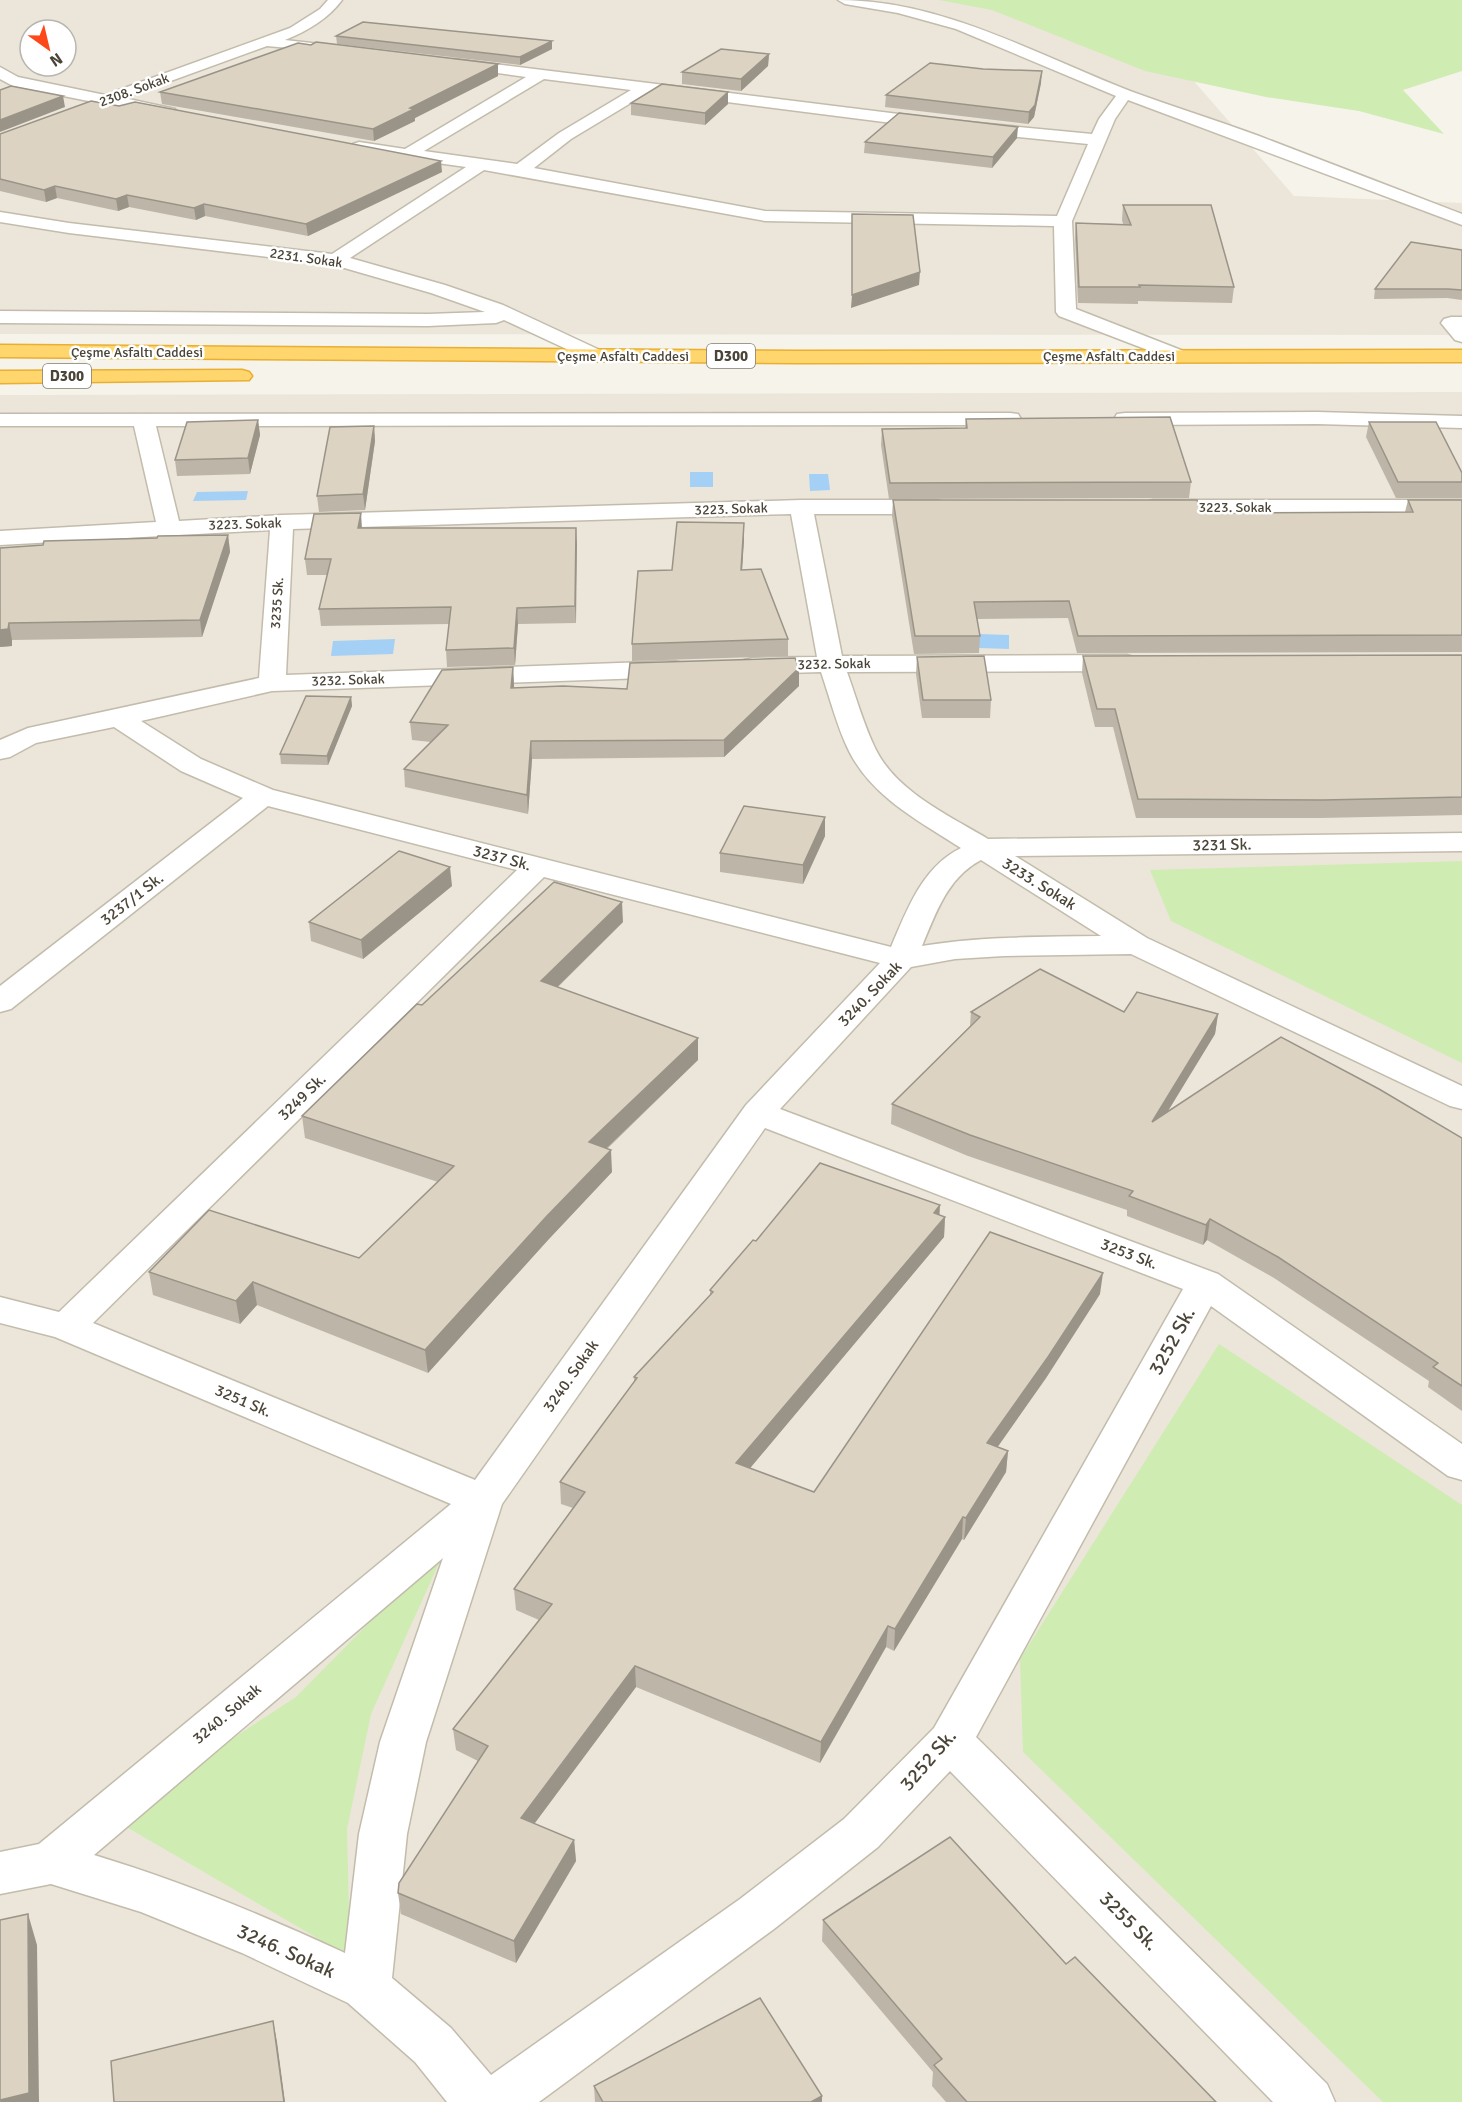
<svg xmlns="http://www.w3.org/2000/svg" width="1462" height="2102" font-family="Signika,sans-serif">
	<rect width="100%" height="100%" fill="#f6f3eb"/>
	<g fill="#ebe6d9" fill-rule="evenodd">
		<path d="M0 0H992L1172 56 1294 196 1462 203V335L0 334ZM30 30H66V66H30Z"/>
		<polygon points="1462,392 1462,2102 0,2102 0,395"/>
	</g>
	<g fill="#cfecb2">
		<polygon points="939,0 1462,0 1462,71 1403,90 1444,134 1359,111 1266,97 1145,71 992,10"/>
		<polygon points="1462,861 1462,1063 1171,921 1150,870"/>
		<polygon points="1219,1344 1462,1505 1462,2102 1383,2102 1023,1752 1020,1659"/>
		<polygon points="448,1543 371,1714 347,1829 350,1957 111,1818 296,1697"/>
	</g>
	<g fill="#a5d0f5">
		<rect x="690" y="472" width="23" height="15"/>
		<polygon points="809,474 828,474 830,490 810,491"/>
		<polygon points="248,491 246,500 193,501 197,492"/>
		<polygon points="949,633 1009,635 1009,649 949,647"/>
		<polygon points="395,639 393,654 331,656 333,641"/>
	</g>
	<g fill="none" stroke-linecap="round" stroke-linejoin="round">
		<defs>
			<g id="minor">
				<path d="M328 0H342C328 19 307 31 285 40L338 46 343 47 345 50 343 53 267 46 124 98 175 109 177 112 175 115 169 117 13 86 0 79V67L18 77 105 95 290 28 320 9Z"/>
				<path d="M838 0C942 0 1035 54 1130 91 1173 107 1216 120 1259 136 1327 162 1394 188 1462 214V225L1128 100 1115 119 1072 221 1076 309 1186 352 1189 356 1186 360 1179 362 1059 316 1056 312 1054 226 765 221 484 170 350 258 445 285 503 305 604 352 607 356 604 360H590L504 320 496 323 428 326 0 323V311L428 314 485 312 431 293 334 265 69 233 0 222V212L69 223 332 254 466 167 359 152 351 147 353 144 359 142 405 149 526 77 449 66 447 63 454 59 947 120 1092 134 1099 119 1116 96 956 29 898 13 845 4ZM544 79 631 90 559 133 517 164 424 151ZM649 92 947 130 1088 144 1057 216 765 211 534 168 571 139Z"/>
				<polygon points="1451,317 1462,317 1462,342 1455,340 1441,323 1444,319"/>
				<polygon points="1317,412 1462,416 1462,428 1317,424 1125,425 1117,424 1114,419 1117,414 1125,413"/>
				<path d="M1010 413 1018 414 1021 419 1018 424 1010 425 156 426 179 521 282 515 801 500H937L945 502 949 507 945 512 937 514H814L842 656 1127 655 1136 658 1140 663 1136 668 1127 671 847 672C856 697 864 726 876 750 897 792 950 816 988 839L1462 833V851L1015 856 1147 938 1462 1086V1109L1450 1106 1131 954 1004 956 955 959 911 967 780 1109 1218 1274 1462 1444V1480L1448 1476 1211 1306 976 1737 1327 2084 1335 2102H1273L950 1771 878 1847 774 1929 539 2102H447L415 2062 348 2003 242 1953 141 1912 51 1884 0 1894V1852L39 1844 451 1504 55 1337 0 1323V1297L59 1312 517 870 268 806 11 1009 0 1012V986L243 798 181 771 114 727 36 743 10 757 0 759V740L28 728 259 678 270 530 0 545V531L156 522 134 426H0V414ZM791 514 817 657 753 658 744 660 740 666 744 672 753 674 821 672C830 698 837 727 849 751 872 797 919 821 961 848 922 867 907 910 891 947L273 790 201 759 141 721 272 691 674 677 683 675 687 669 683 663 674 661 286 675 293 529ZM981 860 1101 936C1041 937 981 936 922 946 936 913 947 878 981 860ZM544 877 880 963 746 1105 475 1480 93 1323ZM765 1128 1183 1289 934 1728 844 1819 740 1899 491 2075 451 2028 392 1978 407 1834 426 1742 502 1504ZM443 1558 380 1742 359 1834 345 1953C263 1915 180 1881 94 1855Z"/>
				<polygon points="1153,500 1462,500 1462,514 1153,514 1145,512 1141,507 1145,502"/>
			</g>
			<g id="highway">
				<polygon points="0,345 798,351 1462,350 1462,362 798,363 0,357"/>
				<polygon points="242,370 249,372 252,376 249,380 0,383 0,371"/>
			</g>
		</defs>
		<use href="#minor" stroke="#c3bcac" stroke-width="3"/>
		<use href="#highway" stroke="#e8af33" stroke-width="3"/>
		<use href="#minor" fill="#fff" fill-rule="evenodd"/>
		<use href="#highway" fill="#ffd66d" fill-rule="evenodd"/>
	</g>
	<g fill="#bdb5a7">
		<polygon points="336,36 552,41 552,49 520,65 337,44"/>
		<polygon points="311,45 498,64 498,76 415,118 415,121 374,141 162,104 160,92"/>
		<polygon points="769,54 768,66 741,91 682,84 682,72"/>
		<polygon points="1041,83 1034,117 1028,124 885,107 886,95"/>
		<polygon points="728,92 728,104 705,125 631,115 631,103"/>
		<polygon points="0,134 442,172 308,236 205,216 196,220 129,207 118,211 57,198 46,202 0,191"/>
		<polygon points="1017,138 992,168 864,153 865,142"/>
		<polygon points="1123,205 1234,287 1232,303 1138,301 1138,304 1078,303 1075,238 1076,223 1123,224 1122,220"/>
		<polygon points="1462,250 1462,300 1447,298 1374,299 1375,289"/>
		<polygon points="966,419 1191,482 1189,498 889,499 881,445 882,429 965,428"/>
		<polygon points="258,420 260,435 250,474 177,476 175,460"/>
		<polygon points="1369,422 1462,473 1462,498 1396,498 1366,437"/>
		<polygon points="374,426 375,441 365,510 319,512 317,496"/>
		<polygon points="893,500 1201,513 1405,512 1408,500 1462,500 1462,652 1077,653 1068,618 977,619 980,636 979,653 914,654 892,516"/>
		<polygon points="362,528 576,528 576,623 518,624 515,665 447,667 446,650 449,624 321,626 319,609 328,575 307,575 305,559"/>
		<polygon points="228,535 230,552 202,637 12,640 12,646 0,647 0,548 157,538"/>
		<polygon points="744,539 742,570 788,639 788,656 632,661 632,644 672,570"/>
		<polygon points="1462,655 1462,815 1320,818 1136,818 1113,727 1095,727 1082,673 1083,656"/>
		<polygon points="917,657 991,700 990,718 922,718 916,674"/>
		<polygon points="513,667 514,688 627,689 799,668 799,686 724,757 532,759 528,814 405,787 404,769 431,742 412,740 410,722"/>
		<polygon points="351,697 352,706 328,765 281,764 280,754"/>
		<polygon points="825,817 825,836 803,884 720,872 720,853"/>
		<polygon points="452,886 363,959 311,941 309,922"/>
		<polygon points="623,922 558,987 698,1060 607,1149 612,1172 548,1240 428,1373 257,1305 240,1324 153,1295 149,1272 359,1258 438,1182 305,1138 302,1116 422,1005"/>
		<polygon points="971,1012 1124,1012 1218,1014 1215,1034 1168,1111 1462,1138 1462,1411 1428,1387 1429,1381 1274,1278 1207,1240 1203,1245 1127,1216 1127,1210 968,1156 891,1124 892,1104 970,1026"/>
		<polygon points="939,1215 945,1217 944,1237 750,1468 814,1492 1100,1294 1046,1378 997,1447 1008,1451 1006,1472 964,1540 962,1539 894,1651 886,1647 820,1763 636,1687 534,1824 574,1840 576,1861 516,1963 401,1914 398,1893 478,1761 456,1750 453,1729 539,1620 516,1610 514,1589 573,1508 561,1504 560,1482 634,1382 634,1377 710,1295 710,1290 756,1241"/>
		<polygon points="823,1920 1066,1964 1216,2102 946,2102 932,2086 933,2072 822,1941"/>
		<polygon points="594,2086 822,2096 822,2102 595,2102"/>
	</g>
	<g fill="#9a9488">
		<polygon points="552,41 552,49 520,65 520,57"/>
		<polygon points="769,54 768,66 741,91 741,79"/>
		<polygon points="498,64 498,76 415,118 415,121 374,141 373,129 410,108"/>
		<polygon points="1042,71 1041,83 1034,117 1028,124 1029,112"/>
		<polygon points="728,92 728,104 705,125 705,113"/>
		<polygon points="63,96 65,107 0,132 0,120"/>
		<polygon points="1018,127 1017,138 992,168 993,157"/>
		<polygon points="441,161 442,172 308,236 306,224"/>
		<polygon points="55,186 57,198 46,202 44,190"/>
		<polygon points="127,195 129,207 118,211 116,199"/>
		<polygon points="204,204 205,216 196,220 194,208"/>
		<polygon points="920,272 919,285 851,308 852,295"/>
		<polygon points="258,420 260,435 250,474 248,458"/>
		<polygon points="374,426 375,441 365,510 363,494"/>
		<polygon points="361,513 362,529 358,528"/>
		<polygon points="744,523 744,539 741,587 741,570"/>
		<polygon points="576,528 577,544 576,623 575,606"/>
		<polygon points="228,535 230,552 202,637 200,620"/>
		<polygon points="517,608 518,624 515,665 514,648"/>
		<polygon points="9,623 12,640 12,646 0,647 0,630"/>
		<polygon points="513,667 514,685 513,705 511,688"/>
		<polygon points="799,668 799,686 724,757 724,740"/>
		<polygon points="351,697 352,706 328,765 327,756"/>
		<polygon points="531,741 532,759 528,814 527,795"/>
		<polygon points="825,817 825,836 803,884 803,865"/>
		<polygon points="450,867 452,886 363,959 361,940"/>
		<polygon points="622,902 623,922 542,1002 541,981"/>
		<polygon points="1218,1014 1215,1034 1149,1142 1152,1122"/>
		<polygon points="698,1038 698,1060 590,1164 589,1142"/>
		<polygon points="611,1150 612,1172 548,1240 428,1373 425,1350 546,1217"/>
		<polygon points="940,1205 939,1225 945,1217 944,1237 736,1485 736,1463"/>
		<polygon points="1210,1219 1207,1240 1203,1245 1206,1225"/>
		<polygon points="1103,1273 1100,1294 1046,1378 985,1465 987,1443"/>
		<polygon points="253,1282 257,1305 240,1324 236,1301"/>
		<polygon points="1008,1451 1006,1472 964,1540 966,1518"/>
		<polygon points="963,1517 962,1539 894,1651 895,1629"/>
		<polygon points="888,1626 886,1647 820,1763 821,1742"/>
		<polygon points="635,1666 636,1687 523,1839 521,1818"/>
		<polygon points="574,1840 576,1861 516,1963 514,1941"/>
		<polygon points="28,1914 37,1945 39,2102 0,2102"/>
		<polygon points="273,2021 277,2042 285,2102 284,2102"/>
		<polygon points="822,2096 822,2102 811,2102"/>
	</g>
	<g fill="#dcd3c2" stroke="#9a9488" stroke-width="1.5">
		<polygon points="363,22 552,41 520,57 336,36"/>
		<polygon points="316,42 498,64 410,108 414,109 373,129 160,92 298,43 311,45"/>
		<polygon points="721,49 769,54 741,79 682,72"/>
		<polygon points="930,63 983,69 1042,71 1035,105 1029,112 886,95"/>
		<polygon points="662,84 728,92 705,113 631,103"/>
		<polygon points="11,86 63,96 0,120 0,90"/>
		<polygon points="91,101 119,106 135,102 441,161 306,224 204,204 194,208 127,195 116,199 55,186 44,190 0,179 0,134"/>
		<polygon points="899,113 1018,127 993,157 865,142"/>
		<polygon points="1123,205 1211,205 1234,287 1139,285 1140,287 1079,287 1076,223 1131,225"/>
		<polygon points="852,214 913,215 920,272 852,295"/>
		<polygon points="1411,242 1462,250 1462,290 1448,289 1375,289"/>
		<polygon points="1170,417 1191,482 890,483 882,429 967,428 966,419"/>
		<polygon points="258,420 248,458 175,460 187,422"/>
		<polygon points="1369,422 1436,422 1462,473 1462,482 1398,482"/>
		<polygon points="374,426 363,494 317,496 330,427"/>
		<polygon points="893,500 1197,500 1201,513 1413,512 1408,500 1462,500 1462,635 1078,636 1069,601 974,602 980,636 915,636"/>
		<polygon points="361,513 358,528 576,528 575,606 517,608 514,648 446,650 451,607 319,609 331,559 305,559 314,514"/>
		<polygon points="677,522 744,523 741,570 761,569 788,639 632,644 638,571 672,570"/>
		<polygon points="228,535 200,620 9,623 8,629 0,630 0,548 43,545 44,541 157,538 158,536"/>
		<polygon points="1462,655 1462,797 1323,800 1138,799 1115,709 1097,709 1083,656"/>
		<polygon points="984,656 991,700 923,700 917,657"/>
		<polygon points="795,658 799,668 724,740 531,741 527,795 404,769 448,725 410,722 442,670 513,667 511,688 563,686 627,689 630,663"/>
		<polygon points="306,696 351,697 327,756 280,754"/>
		<polygon points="744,806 825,817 803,865 720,853"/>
		<polygon points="399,851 450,867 361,940 309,922"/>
		<polygon points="554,882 622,902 541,981 698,1038 589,1142 611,1150 546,1217 425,1350 253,1282 236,1301 149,1272 209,1210 359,1258 454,1166 302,1116 417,1004 422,1005"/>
		<polygon points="1040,969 1124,1012 1137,992 1218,1014 1152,1122 1281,1037 1379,1089 1462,1138 1462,1386 1433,1367 1438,1363 1278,1257 1210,1219 1206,1225 1129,1196 1133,1191 970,1135 892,1104 980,1017 971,1012"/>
		<polygon points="820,1163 940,1205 934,1213 945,1217 736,1463 814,1492 990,1232 1103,1273 1048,1357 987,1443 1008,1451 966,1518 963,1517 895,1629 888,1626 821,1742 635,1666 521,1818 574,1840 514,1941 398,1893 399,1883 488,1746 453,1729 552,1604 514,1589 585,1492 560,1482 637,1378 634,1377 713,1292 710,1290 753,1240 756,1241"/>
		<polygon points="950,1837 1066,1964 1075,1957 1216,2102 967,2102 934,2065 942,2059 823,1920"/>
		<polygon points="28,1914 29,2093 0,2100 0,1920"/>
		<polygon points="760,1998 822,2096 811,2102 603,2102 594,2086"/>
		<polygon points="273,2021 284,2102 114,2102 111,2061"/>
	</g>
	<g text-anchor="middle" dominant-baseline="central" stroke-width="5" stroke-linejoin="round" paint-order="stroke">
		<g font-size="14" fill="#4b4538" stroke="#fff">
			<text transform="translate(134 90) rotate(-20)">2308. Sokak</text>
			<text transform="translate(306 258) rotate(8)">2231. Sokak</text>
			<text x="137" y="352">Çeşme Asfaltı Caddesi</text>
			<text x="623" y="356">Çeşme Asfaltı Caddesi</text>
			<text x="1109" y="356">Çeşme Asfaltı Caddesi</text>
			<text x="1235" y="507">3223. Sokak</text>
			<text transform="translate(731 509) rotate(-2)">3223. Sokak</text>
			<text transform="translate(245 524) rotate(-2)">3223. Sokak</text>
			<text transform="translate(277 603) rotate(-86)">3235 Sk.</text>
			<text transform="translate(834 664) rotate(-1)">3232. Sokak</text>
			<text transform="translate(348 680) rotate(-2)">3232. Sokak</text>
		</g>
		<g fill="#fff" stroke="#817d74" stroke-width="1.5">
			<rect x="707" y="344" width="48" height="24" rx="4.5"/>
			<rect x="43" y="364" width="48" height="24" rx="4.5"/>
		</g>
		<g font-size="15" font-weight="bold" fill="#4b4538">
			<text x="731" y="356">D300</text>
			<text x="67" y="376">D300</text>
		</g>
		<g font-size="16" fill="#4b4538" stroke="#fff">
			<text transform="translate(1222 845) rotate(-1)">3231 Sk.</text>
			<text transform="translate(502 858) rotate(15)">3237 Sk.</text>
			<text transform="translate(1039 884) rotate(32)">3233. Sokak</text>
			<text transform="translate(132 899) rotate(-38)">3237/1 Sk.</text>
			<text transform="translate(870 994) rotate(-46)">3240. Sokak</text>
			<text transform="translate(302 1097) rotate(-44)">3249 Sk.</text>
			<text transform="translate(1129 1254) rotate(21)">3253 Sk.</text>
			<text transform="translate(571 1376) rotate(-55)">3240. Sokak</text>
			<text transform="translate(243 1401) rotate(23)">3251 Sk.</text>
			<text transform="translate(227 1714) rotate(-40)">3240. Sokak</text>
		</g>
		<g font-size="20" fill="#4b4538" stroke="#fff">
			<text transform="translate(1172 1341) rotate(-61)">3252 Sk.</text>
			<text transform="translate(928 1760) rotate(-49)">3252 Sk.</text>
			<text transform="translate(1129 1921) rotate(45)">3255 Sk.</text>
			<text transform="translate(286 1951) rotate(24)">3246. Sokak</text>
		</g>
	</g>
	<g transform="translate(48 48) rotate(146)"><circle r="28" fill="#ffffff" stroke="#b7b5af" stroke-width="1.5"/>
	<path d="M0-4.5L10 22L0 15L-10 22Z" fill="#ff4819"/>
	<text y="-9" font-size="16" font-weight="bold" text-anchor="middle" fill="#4b4538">N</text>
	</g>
</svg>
